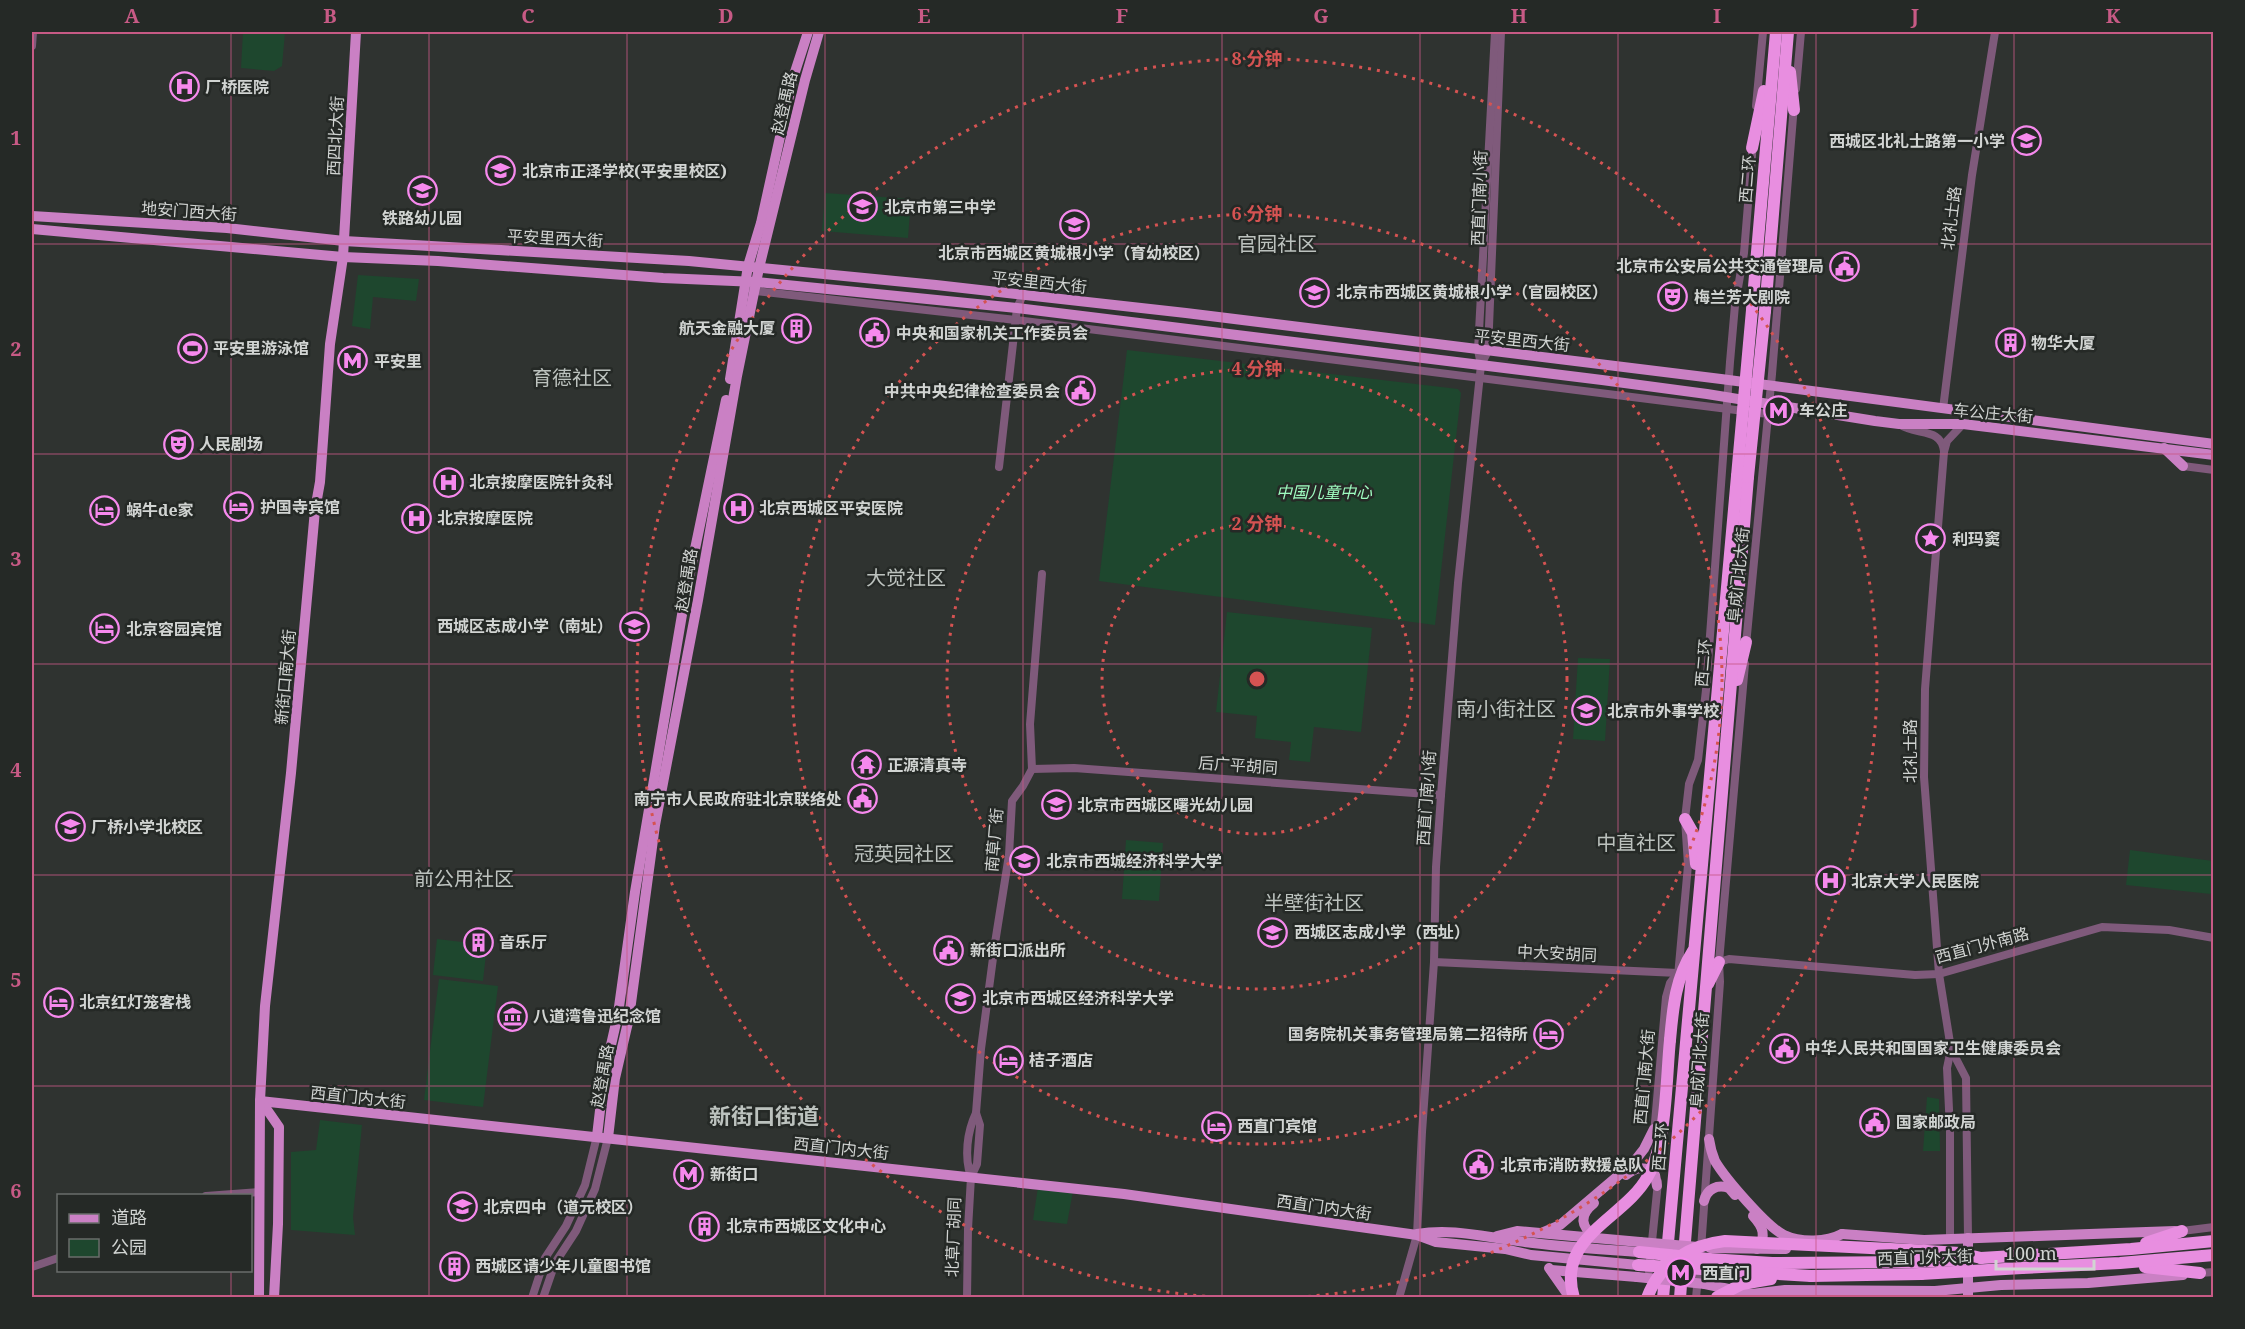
<svg xmlns="http://www.w3.org/2000/svg" width="2245" height="1329" font-family="'Noto Serif','Noto Sans SC',serif">
	<rect width="100%" height="100%" fill="#2f3330"/>
	<g fill="#1e472e">
		<polygon points="243,32 285,33 282,66 274,71 241,68"/>
		<polygon points="825,193 911,199 908,238 822,231"/>
		<polygon points="358,275 419,279 416,301 373,297 370,329 352,326"/>
		<polygon points="1127,350 1458,389 1461,393 1435,625 1099,581"/>
		<polygon points="1227,612 1372,628 1361,732 1314,727 1310,762 1289,760 1291,742 1255,738 1257,716 1216,712"/>
		<polygon points="1578,658 1610,659 1605,741 1573,739"/>
		<polygon points="1126,840 1163,843 1159,901 1122,899"/>
		<polygon points="2130,850 2213,861 2211,894 2126,885"/>
		<polygon points="437,939 487,945 483,981 433,975"/>
		<polygon points="439,979 498,986 483,1107 424,1100"/>
		<polygon points="1927,1097 1939,1099 1940,1151 1923,1151"/>
		<polygon points="320,1120 362,1125 353,1217 355,1235 291,1230 291,1152 316,1150"/>
		<polygon points="1038,1187 1073,1191 1067,1224 1033,1220"/>
	</g>
	<g fill="none" stroke-linecap="round" stroke-linejoin="round">
		<g stroke="#7f5a7b" stroke-width="8">
			<polyline points="32,46 33,32"/>
			<polyline points="1796,89 1801,32"/>
			<polyline points="1756,106 1763,32"/>
			<polyline points="750,287 756,291 1016,320 1768,414"/>
			<polyline points="1481,365 1488,351 1501,32"/>
			<polyline points="1943,409 1972,175 1995,32"/>
			<path d="M1899 424C1916 436 1941 427 1944 451"/>
			<polyline points="2183,466 2214,470"/>
			<polyline points="999,467 1017,308 1023,295"/>
			<polyline points="1746,645 1772,374 1794,105"/>
			<polyline points="1032,769 1074,768 1441,795"/>
			<polyline points="1434,962 1678,973"/>
			<polyline points="1719,962 1729,959 1915,975 1939,974 2102,927 2169,930 2214,938"/>
			<polyline points="1678,976 1688,865 1685,819 1689,784 1698,760 1706,690 1730,362 1735,305 1744,253 1753,143"/>
			<polyline points="1951,1049 1966,1078 1968,1238"/>
			<polyline points="1654,1134 1666,997 1670,983 1678,973"/>
			<path d="M971 1177C964 1157 967 1132 976 1113"/>
			<polyline points="206,1196 260,1192"/>
			<polyline points="2182,1231 2214,1227"/>
			<polyline points="1950,1239 1950,1130 1947,1068 1951,1049 1939,974 1924,777 1925,689 1944,452 1947,441 1963,424"/>
			<polyline points="1701,1249 1720,982 1719,962 1745,664"/>
			<polyline points="32,1267 58,1258"/>
			<polyline points="1649,1271 1658,1182"/>
			<polyline points="2200,1273 2214,1272"/>
			<polyline points="532,1298 545,1258 566,1226 585,1185 597,1136"/>
			<polyline points="543,1298 555,1263 576,1231 595,1189 608,1138"/>
			<polyline points="967,1298 968,1229 971,1177 977,1164 980,1125 976,1113 981,1049 995,943 1009,855 1012,801 1023,786 1032,769 1030,724 1042,574"/>
			<polyline points="1399,1298 1417,1235 1422,1132 1434,962 1436,867 1441,795 1458,583 1481,365 1478,350 1495,32"/>
			<polyline points="1696,1298 1699,1265"/>
		</g>
		<g stroke="#ca80c4" stroke-width="10">
			<polyline points="32,216 227,228 344,241 689,261 936,285 1186,313 1721,379 2214,444"/>
			<polyline points="32,229 343,257 438,261 663,278 757,282 1017,308 1602,380 1707,394 1875,421 1899,424 1963,424 2214,455"/>
			<polyline points="730,379 748,266 761,223 793,78 808,32"/>
			<polyline points="2164,448 2183,466"/>
			<polyline points="260,1101 1124,1194 1417,1235 1436,1242 1505,1249 1531,1255 1638,1265"/>
			<polyline points="261,1101 279,1127 278,1224 274,1298"/>
			<polyline points="597,1136 604,1076 618,1014 635,892 685,597 726,400"/>
			<polyline points="608,1138 615,1078 629,1018 655,825 698,600 737,376 759,268 805,80 819,32"/>
			<path d="M1709 1139C1710 1146 1712 1154 1715 1161 1725 1178 1767 1227 1784 1235 1801 1243 1827 1242 1842 1234"/>
			<path d="M1626 1175C1635 1167 1646 1165 1655 1175L1657 1186"/>
			<path d="M1704 1201C1707 1189 1717 1184 1729 1188L1735 1195"/>
			<path d="M1594 1203C1579 1215 1580 1227 1596 1237"/>
			<path d="M1753 1216C1763 1227 1767 1236 1757 1249"/>
			<polyline points="1541,1233 1560,1225 1633,1163 1644,1149 1654,1129"/>
			<path d="M1417 1234C1452 1228 1484 1237 1518 1241 1558 1247 1599 1249 1639 1252"/>
			<polyline points="1842,1234 1924,1240 2175,1231"/>
			<polyline points="1497,1236 1517,1231 1640,1242"/>
			<polyline points="1968,1238 1968,1298"/>
			<polyline points="1710,1248 1786,1249"/>
			<polyline points="1549,1268 1570,1298"/>
			<polyline points="1551,1270 1637,1277"/>
			<polyline points="1705,1284 1752,1294 1785,1290 1935,1291 2001,1285 2088,1283 2183,1275"/>
			<polyline points="259,1298 260,1101 265,1006 291,773 315,510 320,482 330,344 343,257 356,32"/>
		</g>
		<g stroke="#e88ee0" stroke-width="12">
			<polyline points="1790,72 1794,110"/>
			<polyline points="1752,148 1764,91"/>
			<polyline points="1752,310 1776,32"/>
			<polyline points="1765,311 1788,32"/>
			<polyline points="1737,680 1746,642"/>
			<polyline points="1685,819 1693,833 1696,864"/>
			<polyline points="1708,984 1719,962"/>
			<path d="M1670 1040C1673 1008 1675 979 1693 951"/>
			<polyline points="2146,1243 2182,1231"/>
			<polyline points="1684,1254 1748,477"/>
			<polyline points="1981,1258 2131,1249 2214,1241"/>
			<polyline points="1709,1259 1772,1263 1916,1262"/>
			<polyline points="2145,1267 2200,1273"/>
			<polyline points="2022,1268 2120,1263 2214,1255"/>
			<polyline points="1811,1276 1921,1274"/>
			<polyline points="1663,1298 1737,476"/>
			<polyline points="1680,1298 1682,1272"/>
		</g>
		<g stroke="#ca80c4" stroke-width="10">
			<polyline points="1640,1242 1698,1247"/>
			<polyline points="1637,1277 1705,1284"/>
		</g>
		<g stroke="#e88ee0" stroke-width="12">
			<polyline points="1737,476 1752,310"/>
			<polyline points="1748,477 1765,311"/>
			<polyline points="1639,1252 1709,1259"/>
			<polyline points="1916,1262 1962,1260"/>
			<polyline points="1638,1265 1811,1276"/>
			<polyline points="1921,1274 2022,1268"/>
			<polyline points="1717,1297 1742,1284 1771,1279"/>
			<path d="M1574 1298C1555 1236 1625 1219 1648 1176 1667 1142 1666 1079 1670 1040"/>
			<path d="M1647 1298C1660 1263 1689 1245 1725 1241L1911 1250 1960 1253 1981 1258"/>
		</g>
	</g>
	<path fill="none" stroke="#c75a85" stroke-width="1.5" stroke-opacity="0.55" d="M231 32V1196M429 32V1298M627 32V1298M825 32V1298M1023 32V1298M1222 32V1298M1420 32V1298M1618 32V1298M1816 32V1298M2014 32V1298M32 244H2214M32 454H2214M32 664H2214M32 875H2214M32 1086H2214M231 1270V1298"/>
	<g fill="none" stroke="#d55352" stroke-width="3" stroke-dasharray="3 6">
		<circle cx="1257" cy="679" r="155"/>
		<circle cx="1257" cy="679" r="310"/>
		<circle cx="1257" cy="679" r="465"/>
		<path d="M1214 1297A620 620 0 1 1 1300 1297"/>
	</g>
	<defs>
		<symbol id="hospital-ring" viewBox="-11 -11 22 22"><circle r="9.5" fill="#252926" stroke="#f689ed" stroke-width="1.5"/><path d="M-5-5h3v3.5h4V-5h3V5h-3V1.5h-4V5h-3Z" fill="#f689ed"/></symbol>
		<symbol id="school-ring" viewBox="-11 -11 22 22"><circle r="9.5" fill="#252926" stroke="#f689ed" stroke-width="1.5"/><path d="M0-5L7-2L0 1L-7-2ZM-4 1L0 2.5L4 1V4Q0 6-4 4Z" fill="#f689ed"/></symbol>
		<symbol id="civic-ring" viewBox="-11 -11 22 22"><circle r="9.5" fill="#252926" stroke="#f689ed" stroke-width="1.5"/><path d="M-.6-6.5H3V-4.5H.6V-3L4-1V1h2V6H-6V1h2V-1L-.6-3ZM-1.2 2.5V6h2.4V2.5Z" fill="#f689ed"/></symbol>
		<symbol id="theatre-ring" viewBox="-11 -11 22 22"><circle r="9.5" fill="#252926" stroke="#f689ed" stroke-width="1.5"/><path d="M-5-5.5Q0-4 5-5.5V0Q5 5 0 6Q-5 5-5 0ZM-3.3-2.5H-1v1.5H-3.3ZM1-2.5H3.3v1.5H1ZM-2.8 1Q0 5.5 2.8 1Z" fill="#f689ed"/></symbol>
		<symbol id="building-ring" viewBox="-11 -11 22 22"><circle r="9.5" fill="#252926" stroke="#f689ed" stroke-width="1.5"/><path d="M-4-6H4V6H1V3H-1V6H-4ZM-2.5-4.3h1.7v1.8h-1.7ZM.8-4.3h1.7v1.8H.8ZM-2.5-1h1.7V.8h-1.7ZM.8-1h1.7V.8H.8Z" fill="#f689ed"/></symbol>
		<symbol id="stadium-ring" viewBox="-11 -11 22 22"><circle r="9.5" fill="#252926" stroke="#f689ed" stroke-width="1.5"/><path d="M0-5a6.5 5 0 1 0 0 10a6.5 5 0 1 0 0-10ZM-3.5-1.8h7v3.6h-7Z" fill="#f689ed"/></symbol>
		<symbol id="metro-ring" viewBox="-11 -11 22 22"><circle r="9.5" fill="#252926" stroke="#f689ed" stroke-width="1.5"/><path d="M-5.5 5V-5H-3L0 0L3-5H5.5V5H3V-.5L0 4L-3-.5V5Z" fill="#f689ed"/></symbol>
		<symbol id="hotel-ring" viewBox="-11 -11 22 22"><circle r="9.5" fill="#252926" stroke="#f689ed" stroke-width="1.5"/><path d="M-6-4.5h1.5V1H6V5H4.5V3h-9V5H-6ZM-4 0a1.8 1.8 0 1 1 3.6 0ZM.5 0V-2.5h3Q6-2.5 6 0Z" fill="#f689ed"/></symbol>
		<symbol id="sight-ring" viewBox="-11 -11 22 22"><circle r="9.5" fill="#252926" stroke="#f689ed" stroke-width="1.5"/><path d="M0-6L1.8-2.2L6-1.7L2.9 1.2L3.7 5.4L0 3.3L-3.7 5.4L-2.9 1.2L-6-1.7L-1.8-2.2Z" fill="#f689ed"/></symbol>
		<symbol id="temple-ring" viewBox="-11 -11 22 22"><circle r="9.5" fill="#252926" stroke="#f689ed" stroke-width="1.5"/><path d="M0-6L5-2H3V0L6.5 2.5H4V6H1.5V3h-3V6H-4V2.5H-6.5L-3 0V-2H-5Z" fill="#f689ed"/></symbol>
		<symbol id="museum-ring" viewBox="-11 -11 22 22"><circle r="9.5" fill="#252926" stroke="#f689ed" stroke-width="1.5"/><path d="M0-6L6-3V-2H-6V-3ZM-5-1h2V3h-2ZM-1-1h2V3h-2ZM3-1h2V3H3ZM-6 4H6V6H-6Z" fill="#f689ed"/></symbol>
	</defs>
	<g fill-rule="evenodd">
		<use href="#hospital-ring" x="168" y="70" width="33" height="33"/>
		<use href="#school-ring" x="2010" y="124" width="33" height="33"/>
		<use href="#school-ring" x="484" y="154" width="33" height="33"/>
		<use href="#school-ring" x="406" y="174" width="33" height="33"/>
		<use href="#school-ring" x="846" y="190" width="33" height="33"/>
		<use href="#school-ring" x="1058" y="208" width="33" height="33"/>
		<use href="#civic-ring" x="1828" y="250" width="33" height="33"/>
		<use href="#school-ring" x="1298" y="276" width="33" height="33"/>
		<use href="#theatre-ring" x="1656" y="280" width="33" height="33"/>
		<use href="#building-ring" x="780" y="312" width="33" height="33"/>
		<use href="#civic-ring" x="858" y="316" width="33" height="33"/>
		<use href="#building-ring" x="1994" y="326" width="33" height="33"/>
		<use href="#stadium-ring" x="176" y="332" width="33" height="33"/>
		<use href="#metro-ring" x="336" y="344" width="33" height="33"/>
		<use href="#civic-ring" x="1064" y="374" width="33" height="33"/>
		<use href="#metro-ring" x="1762" y="394" width="33" height="33"/>
		<use href="#theatre-ring" x="162" y="428" width="33" height="33"/>
		<use href="#hospital-ring" x="432" y="466" width="33" height="33"/>
		<use href="#hotel-ring" x="222" y="490" width="33" height="33"/>
		<use href="#hospital-ring" x="722" y="492" width="33" height="33"/>
		<use href="#hotel-ring" x="88" y="494" width="33" height="33"/>
		<use href="#hospital-ring" x="400" y="502" width="33" height="33"/>
		<use href="#sight-ring" x="1914" y="522" width="33" height="33"/>
		<use href="#school-ring" x="618" y="610" width="33" height="33"/>
		<use href="#hotel-ring" x="88" y="612" width="33" height="33"/>
		<use href="#school-ring" x="1570" y="694" width="33" height="33"/>
		<use href="#temple-ring" x="850" y="748" width="33" height="33"/>
		<use href="#civic-ring" x="846" y="782" width="33" height="33"/>
		<use href="#school-ring" x="1040" y="788" width="33" height="33"/>
		<use href="#school-ring" x="54" y="810" width="33" height="33"/>
		<use href="#school-ring" x="1008" y="844" width="33" height="33"/>
		<use href="#hospital-ring" x="1814" y="864" width="33" height="33"/>
		<use href="#school-ring" x="1256" y="916" width="33" height="33"/>
		<use href="#building-ring" x="462" y="926" width="33" height="33"/>
		<use href="#civic-ring" x="932" y="934" width="33" height="33"/>
		<use href="#school-ring" x="944" y="982" width="33" height="33"/>
		<use href="#hotel-ring" x="42" y="986" width="33" height="33"/>
		<use href="#museum-ring" x="496" y="1000" width="33" height="33"/>
		<use href="#hotel-ring" x="1532" y="1018" width="33" height="33"/>
		<use href="#civic-ring" x="1768" y="1032" width="33" height="33"/>
		<use href="#hotel-ring" x="992" y="1044" width="33" height="33"/>
		<use href="#civic-ring" x="1858" y="1106" width="33" height="33"/>
		<use href="#hotel-ring" x="1200" y="1110" width="33" height="33"/>
		<use href="#civic-ring" x="1462" y="1148" width="33" height="33"/>
		<use href="#metro-ring" x="672" y="1158" width="33" height="33"/>
		<use href="#school-ring" x="446" y="1190" width="33" height="33"/>
		<use href="#building-ring" x="688" y="1210" width="33" height="33"/>
		<use href="#building-ring" x="438" y="1250" width="33" height="33"/>
		<use href="#metro-ring" x="1664" y="1256" width="33" height="33"/>
	</g>
	<g text-anchor="middle" dominant-baseline="central" stroke-width="5" stroke-linejoin="round" paint-order="stroke">
		<g font-size="16" font-weight="bold" fill="#d1d4d2" stroke="#252926" text-anchor="start">
			<text x="205" y="87">厂桥医院</text>
			<text x="2005" y="141" text-anchor="end">西城区北礼士路第一小学</text>
			<text x="522" y="171">北京市正泽学校(平安里校区)</text>
			<text x="884" y="207">北京市第三中学</text>
			<text x="422" y="218" text-anchor="middle">铁路幼儿园</text>
			<text x="1074" y="253" text-anchor="middle">北京市西城区黄城根小学（育幼校区）</text>
			<text x="1824" y="266" text-anchor="end">北京市公安局公共交通管理局</text>
			<text x="1336" y="292">北京市西城区黄城根小学（官园校区）</text>
			<text x="1694" y="297">梅兰芳大剧院</text>
			<text x="775" y="328" text-anchor="end">航天金融大厦</text>
			<text x="896" y="333">中央和国家机关工作委员会</text>
			<text x="2031" y="343">物华大厦</text>
			<text x="213" y="348">平安里游泳馆</text>
			<text x="374" y="361">平安里</text>
			<text x="1060" y="391" text-anchor="end">中共中央纪律检查委员会</text>
			<text x="1799" y="410">车公庄</text>
			<text x="199" y="444">人民剧场</text>
			<text x="469" y="482">北京按摩医院针灸科</text>
			<text x="260" y="507">护国寺宾馆</text>
			<text x="759" y="508">北京西城区平安医院</text>
			<text x="126" y="510">蜗牛de家</text>
			<text x="437" y="518">北京按摩医院</text>
			<text x="1952" y="539">利玛窦</text>
			<text x="613" y="626" text-anchor="end">西城区志成小学（南址）</text>
			<text x="126" y="629">北京容园宾馆</text>
			<text x="1607" y="711">北京市外事学校</text>
			<text x="887" y="765">正源清真寺</text>
			<text x="842" y="799" text-anchor="end">南宁市人民政府驻北京联络处</text>
			<text x="1077" y="805">北京市西城区曙光幼儿园</text>
			<text x="91" y="827">厂桥小学北校区</text>
			<text x="1046" y="861">北京市西城经济科学大学</text>
			<text x="1851" y="881">北京大学人民医院</text>
			<text x="1294" y="932">西城区志成小学（西址）</text>
			<text x="499" y="942">音乐厅</text>
			<text x="970" y="950">新街口派出所</text>
			<text x="982" y="998">北京市西城区经济科学大学</text>
			<text x="79" y="1002">北京红灯笼客栈</text>
			<text x="533" y="1016">八道湾鲁迅纪念馆</text>
			<text x="1528" y="1034" text-anchor="end">国务院机关事务管理局第二招待所</text>
			<text x="1805" y="1048">中华人民共和国国家卫生健康委员会</text>
			<text x="1029" y="1060">桔子酒店</text>
			<text x="1896" y="1122">国家邮政局</text>
			<text x="1237" y="1126">西直门宾馆</text>
			<text x="1500" y="1165">北京市消防救援总队</text>
			<text x="710" y="1174">新街口</text>
			<text x="483" y="1207">北京四中（道元校区）</text>
			<text x="726" y="1226">北京市西城区文化中心</text>
			<text x="475" y="1266">西城区请少年儿童图书馆</text>
			<text x="1702" y="1273">西直门</text>
		</g>
		<g font-size="16" fill="#d1d4d2" stroke="#252926">
			<text transform="translate(784 103) rotate(-77)">赵登禹路</text>
			<text transform="translate(335 136) rotate(-87)">西四北大街</text>
			<text transform="translate(1747 179) rotate(-85)">西二环</text>
			<text transform="translate(1479 198) rotate(-88)">西直门南小街</text>
			<text transform="translate(189 211) rotate(4)">地安门西大街</text>
			<text transform="translate(1951 218) rotate(-83)">北礼士路</text>
			<text transform="translate(555 238) rotate(3)">平安里西大街</text>
			<text transform="translate(1039 282) rotate(6)">平安里西大街</text>
			<text transform="translate(1522 340) rotate(6)">平安里西大街</text>
			<text transform="translate(1993 413) rotate(5)">车公庄大街</text>
			<text transform="translate(1738 575) rotate(-84)">阜成门北大街</text>
			<text transform="translate(686 580) rotate(-81)">赵登禹路</text>
			<text transform="translate(1703 663) rotate(-85)">西二环</text>
			<text transform="translate(285 677) rotate(-85)">新街口南大街</text>
			<text transform="translate(1910 751) rotate(-90)">北礼士路</text>
			<text transform="translate(1238 765) rotate(4)">后广平胡同</text>
			<text transform="translate(1426 798) rotate(-86)">西直门南小街</text>
			<text transform="translate(994 840) rotate(-85)">南草厂街</text>
			<text transform="translate(1982 945) rotate(-15)">西直门外南路</text>
			<text transform="translate(1557 953) rotate(3)">中大安胡同</text>
			<text transform="translate(1699 1060) rotate(-86)">阜成门北大街</text>
			<text transform="translate(602 1076) rotate(-80)">赵登禹路</text>
			<text transform="translate(1644 1077) rotate(-85)">西直门南大街</text>
			<text transform="translate(358 1097) rotate(6)">西直门内大街</text>
			<text transform="translate(1660 1147) rotate(-85)">西二环</text>
			<text transform="translate(841 1148) rotate(6)">西直门内大街</text>
			<text transform="translate(1324 1207) rotate(8)">西直门内大街</text>
			<text transform="translate(953 1237) rotate(-88)">北草厂胡同</text>
			<text transform="translate(1925 1257) rotate(-2)">西直门外大街</text>
		</g>
		<g font-size="16" font-style="italic" fill="#9efbbf" stroke="#252926">
			<text x="1324" y="492">中国儿童中心</text>
		</g>
		<g font-size="20" fill="#bcc2be" stroke="#252926">
			<text x="1277" y="243">官园社区</text>
			<text x="572" y="377">育德社区</text>
			<text x="906" y="577">大觉社区</text>
			<text x="1506" y="708">南小街社区</text>
			<text x="1636" y="842">中直社区</text>
			<text x="904" y="853">冠英园社区</text>
			<text x="464" y="878">前公用社区</text>
			<text x="1314" y="902">半壁街社区</text>
		</g>
		<g font-size="22" font-weight="bold" fill="#bcc2be" stroke="#252926">
			<text x="764" y="1115">新街口街道</text>
		</g>
	</g>
	<circle cx="1257" cy="679" r="9" fill="#d55352" stroke="#252926" stroke-width="3"/>
	<g font-size="18" text-anchor="middle" font-weight="bold" fill="#d55352" stroke="#252926" stroke-width="5" stroke-linejoin="round" paint-order="stroke">
		<text x="1257" y="65">8 分钟</text>
		<text x="1257" y="220">6 分钟</text>
		<text x="1257" y="375">4 分钟</text>
		<text x="1257" y="530">2 分钟</text>
	</g>
	<rect width="2245" height="1329" fill="none" stroke="#252926" stroke-width="66"/>
	<rect x="57" y="1194" width="195" height="78" fill="#252926" stroke="#6a6d6b" stroke-width="1.5"/>
	<rect x="69" y="1214" width="30" height="9" fill="#ca80c4" stroke="#6a6d6b" stroke-width="1.5"/>
	<text x="111" y="1224" font-size="18" fill="#d1d4d2">道路</text>
	<rect x="69" y="1239" width="30" height="18" fill="#1e472e" stroke="#6a6d6b" stroke-width="1.5"/>
	<text x="111" y="1254" font-size="18" fill="#d1d4d2">公园</text>
	<path d="M1996 1260v9h98v-9" fill="none" stroke="#d1d4d2" stroke-width="3"/>
	<text x="2005" y="1260" font-size="18" fill="#d1d4d2" stroke="#252926" stroke-width="4.5" paint-order="stroke">100 m</text>
	<rect x="33" y="33" width="2179" height="1263" fill="none" stroke="#c75a85" stroke-width="2"/>
	<g font-size="20" text-anchor="middle" font-weight="bold" fill="#c75a85">
		<text x="132" y="23">A</text>
		<text x="330" y="23">B</text>
		<text x="528" y="23">C</text>
		<text x="726" y="23">D</text>
		<text x="924" y="23">E</text>
		<text x="1122" y="23">F</text>
		<text x="1321" y="23">G</text>
		<text x="1519" y="23">H</text>
		<text x="1717" y="23">I</text>
		<text x="1915" y="23">J</text>
		<text x="2113" y="23">K</text>
		<text x="16" y="145">1</text>
		<text x="16" y="356">2</text>
		<text x="16" y="566">3</text>
		<text x="16" y="777">4</text>
		<text x="16" y="987">5</text>
		<text x="16" y="1198">6</text>
	</g>
</svg>
